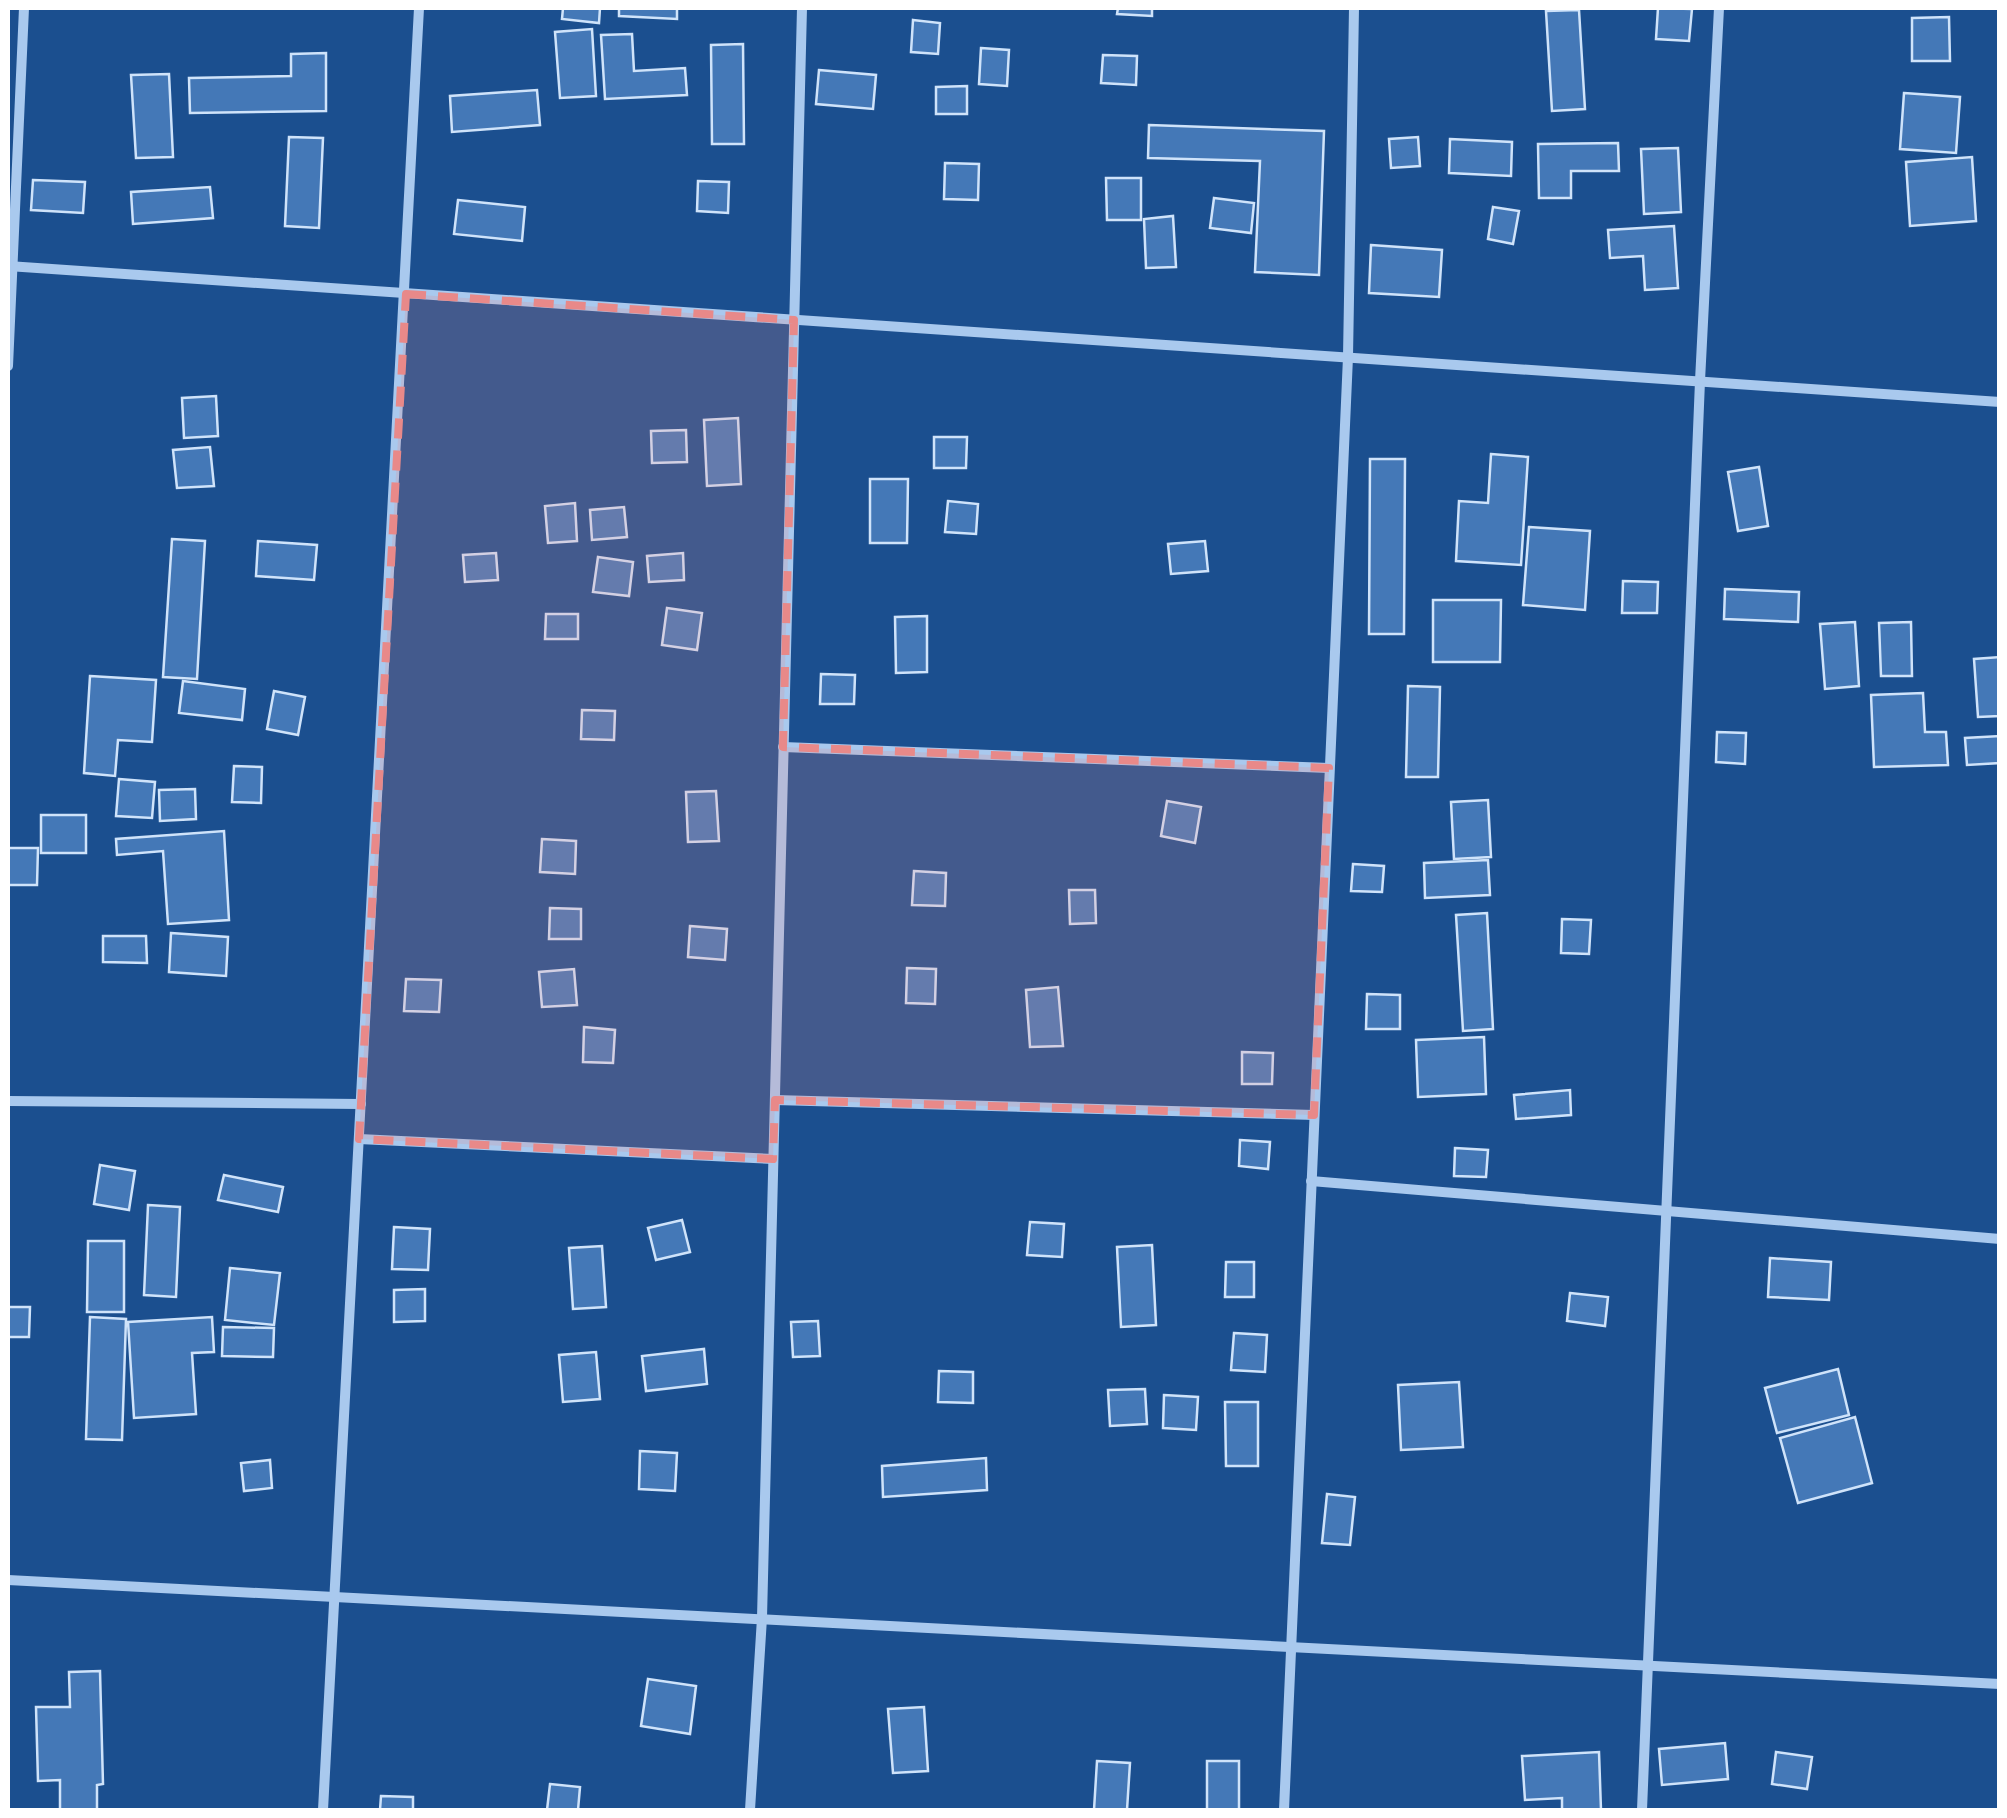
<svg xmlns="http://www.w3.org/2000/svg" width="2007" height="1818" font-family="'Varela Round',sans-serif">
	<rect width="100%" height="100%" fill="#1b4f8f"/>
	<g fill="#4478b7" stroke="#cfe3fa" stroke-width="2.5">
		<polygon points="563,8 600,8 599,23 562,19"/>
		<polygon points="619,8 677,8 677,19 619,16"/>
		<polygon points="1118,8 1152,8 1152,16 1117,14"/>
		<polygon points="1658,8 1692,9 1689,41 1656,39"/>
		<polygon points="1579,10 1585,109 1552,111 1546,11"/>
		<polygon points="1949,17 1950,61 1912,61 1912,18"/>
		<polygon points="913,20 940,23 938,54 911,52"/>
		<polygon points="592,29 596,96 560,98 555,32"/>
		<polygon points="632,34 634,71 685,68 687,95 605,99 601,35"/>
		<polygon points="743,44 744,144 712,144 711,45"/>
		<polygon points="981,48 1009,50 1007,86 979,84"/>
		<polygon points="326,53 326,111 190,113 189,78 291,76 291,54"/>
		<polygon points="1103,55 1137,56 1136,85 1101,83"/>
		<polygon points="819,70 876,75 873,109 816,104"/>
		<polygon points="169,74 173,157 136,158 131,75"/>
		<polygon points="967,86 967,114 936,114 936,87"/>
		<polygon points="537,90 540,125 452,132 450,96"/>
		<polygon points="1904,93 1960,97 1956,153 1900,149"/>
		<polygon points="1149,125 1324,131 1319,275 1255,272 1260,161 1148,158"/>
		<polygon points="289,137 323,138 319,228 285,226"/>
		<polygon points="1418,137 1420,166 1391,168 1389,139"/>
		<polygon points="1450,139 1512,142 1511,176 1449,173"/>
		<polygon points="1618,143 1619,171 1571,171 1571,198 1539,198 1538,144"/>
		<polygon points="1678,148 1681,212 1644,214 1641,149"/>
		<polygon points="1972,157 1976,221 1910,226 1906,162"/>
		<polygon points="945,163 979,164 978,200 944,199"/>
		<polygon points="1106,178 1141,178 1141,220 1107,220"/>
		<polygon points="33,180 85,182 83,213 31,210"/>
		<polygon points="698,181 729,182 728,213 697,211"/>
		<polygon points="210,187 213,218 133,224 131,192"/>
		<polygon points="1214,198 1254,203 1251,233 1210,228"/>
		<polygon points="458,200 525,207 522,241 454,234"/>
		<polygon points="1493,207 1519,211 1513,244 1488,239"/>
		<polygon points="1173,216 1176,267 1146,268 1144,219"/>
		<polygon points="1674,226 1678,288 1645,290 1643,256 1610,258 1608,230"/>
		<polygon points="1371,245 1442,250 1439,297 1369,293"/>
		<polygon points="216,396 218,436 184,438 182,398"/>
		<polygon points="738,418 741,484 707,486 704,420"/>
		<polygon points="686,430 687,462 652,463 651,431"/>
		<polygon points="934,437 967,437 966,468 934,468"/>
		<polygon points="210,447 214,486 177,488 173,450"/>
		<polygon points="1491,454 1528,457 1521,565 1456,561 1459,501 1488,503"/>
		<polygon points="1370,459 1405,459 1404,634 1369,634"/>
		<polygon points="1759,467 1768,526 1738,531 1728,472"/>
		<polygon points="870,479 908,479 907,543 870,543"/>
		<polygon points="948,501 978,504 976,534 945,532"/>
		<polygon points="575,503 577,541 548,543 545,506"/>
		<polygon points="624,507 627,537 592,540 590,510"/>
		<polygon points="1529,527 1590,531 1585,610 1523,605"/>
		<polygon points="172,539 205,541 197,679 163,677"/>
		<polygon points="258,541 317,545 314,580 256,576"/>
		<polygon points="1205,541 1208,571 1171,574 1168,544"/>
		<polygon points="496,553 498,580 465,582 463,555"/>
		<polygon points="683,553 684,580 649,582 647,556"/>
		<polygon points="598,557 633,562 629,596 593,592"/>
		<polygon points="1623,581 1658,582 1657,613 1622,613"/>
		<polygon points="1725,589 1799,592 1798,622 1724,619"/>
		<polygon points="1433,600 1501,600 1500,662 1433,662"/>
		<polygon points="667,608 702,613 697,650 662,645"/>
		<polygon points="546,614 578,614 578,639 545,639"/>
		<polygon points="927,616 927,672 896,673 895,617"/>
		<polygon points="1855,622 1859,686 1825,689 1820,624"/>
		<polygon points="1911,622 1912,676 1881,676 1879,623"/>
		<polygon points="2000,657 2000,716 1978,717 1974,659"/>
		<polygon points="821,674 855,675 854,704 820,704"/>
		<polygon points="90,676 156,680 152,742 118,740 115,776 84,773"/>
		<polygon points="183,681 245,689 242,720 179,713"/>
		<polygon points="1408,686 1440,687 1438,777 1406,777"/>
		<polygon points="274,691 305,697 298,735 267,729"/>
		<polygon points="1923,693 1925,732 1946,732 1948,765 1874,767 1871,695"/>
		<polygon points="582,710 615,711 614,740 581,739"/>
		<polygon points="1717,732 1746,733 1745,764 1716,762"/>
		<polygon points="2000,736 2000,763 1967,765 1965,738"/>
		<polygon points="234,766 262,767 261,803 232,802"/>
		<polygon points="119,779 155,782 152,818 116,816"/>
		<polygon points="195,789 196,819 160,821 159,790"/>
		<polygon points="716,791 719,841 688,842 686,792"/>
		<polygon points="1488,800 1491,857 1454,859 1451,802"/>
		<polygon points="1167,801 1201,807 1195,843 1161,836"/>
		<rect x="41" y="815" width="45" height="38"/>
		<polygon points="224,831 229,920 168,924 163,851 117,855 116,839"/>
		<polygon points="542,839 576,841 575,874 540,872"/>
		<polygon points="8,848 38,848 37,885 8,885"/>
		<polygon points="1488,860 1490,895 1425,898 1424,863"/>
		<polygon points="1353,864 1384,866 1382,892 1351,891"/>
		<polygon points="914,871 946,873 945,906 912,905"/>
		<polygon points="1069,890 1095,890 1096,923 1070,924"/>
		<polygon points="550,908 581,909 581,939 549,939"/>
		<polygon points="1487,913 1493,1029 1463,1031 1456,915"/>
		<polygon points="1562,919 1591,920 1589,954 1561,953"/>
		<polygon points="690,926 727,929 725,960 688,957"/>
		<polygon points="171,933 228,937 226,976 169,972"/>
		<polygon points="103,936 146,936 147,963 103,962"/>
		<polygon points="907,968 936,969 935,1004 906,1003"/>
		<polygon points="574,969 577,1005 542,1007 539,972"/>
		<polygon points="406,979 441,980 439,1012 404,1011"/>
		<polygon points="1058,987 1063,1046 1030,1047 1026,990"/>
		<polygon points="1367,994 1400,995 1400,1029 1366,1029"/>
		<polygon points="584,1027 615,1030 613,1063 583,1062"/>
		<polygon points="1484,1037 1486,1094 1418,1097 1416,1040"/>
		<polygon points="1242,1052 1273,1053 1272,1084 1242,1084"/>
		<polygon points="1570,1090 1571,1115 1516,1119 1514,1095"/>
		<polygon points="1240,1140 1270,1142 1268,1169 1239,1166"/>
		<polygon points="1455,1148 1488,1150 1486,1177 1454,1176"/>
		<polygon points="100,1165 135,1171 129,1210 94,1204"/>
		<polygon points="224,1175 283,1187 278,1212 218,1200"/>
		<polygon points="148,1205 180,1207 176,1297 144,1295"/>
		<polygon points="682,1220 690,1252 656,1260 648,1228"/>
		<polygon points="1030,1222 1064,1224 1062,1257 1027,1255"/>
		<polygon points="394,1227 430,1229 428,1270 392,1269"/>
		<polygon points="88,1241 124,1241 124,1312 87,1312"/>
		<polygon points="1152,1245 1156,1325 1121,1327 1117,1247"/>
		<polygon points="602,1246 606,1307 573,1309 569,1248"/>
		<polygon points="1770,1258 1831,1262 1829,1300 1768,1297"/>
		<polygon points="1226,1262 1254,1262 1254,1297 1225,1297"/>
		<polygon points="230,1268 280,1273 274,1325 225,1320"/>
		<polygon points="425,1289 425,1321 394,1322 394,1290"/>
		<polygon points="1570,1293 1608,1297 1605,1326 1567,1321"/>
		<polygon points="8,1307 30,1307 29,1337 8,1337"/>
		<polygon points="90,1317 126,1319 122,1440 86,1439"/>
		<polygon points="212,1317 214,1352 192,1353 196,1414 134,1418 128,1322"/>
		<polygon points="818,1321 820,1356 793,1357 791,1322"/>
		<polygon points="223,1327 274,1328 273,1357 222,1356"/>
		<polygon points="1234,1333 1267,1335 1265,1372 1231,1370"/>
		<polygon points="704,1349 707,1384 646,1391 642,1356"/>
		<polygon points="596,1352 600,1399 563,1402 559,1355"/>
		<polygon points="1838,1369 1849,1415 1777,1433 1765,1388"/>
		<polygon points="939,1371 973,1372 973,1403 938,1402"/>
		<polygon points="1459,1382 1463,1447 1401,1450 1398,1385"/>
		<polygon points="1145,1389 1147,1424 1110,1426 1108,1390"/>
		<polygon points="1164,1395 1198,1397 1196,1430 1163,1428"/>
		<polygon points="1225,1402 1258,1402 1258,1466 1226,1466"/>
		<polygon points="1855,1417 1872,1483 1798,1503 1780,1438"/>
		<polygon points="640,1451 677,1453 675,1491 639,1489"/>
		<polygon points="986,1458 987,1490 883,1497 882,1466"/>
		<polygon points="270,1460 272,1488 244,1491 241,1463"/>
		<polygon points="1327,1494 1355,1497 1350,1545 1322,1543"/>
		<polygon points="100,1671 103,1784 97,1785 97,1810 60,1810 60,1780 38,1781 36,1707 70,1707 69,1672"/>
		<polygon points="648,1679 696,1686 690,1734 641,1726"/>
		<polygon points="924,1707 928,1771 893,1773 888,1709"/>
		<polygon points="1725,1743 1728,1779 1662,1785 1659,1749"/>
		<polygon points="1599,1752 1601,1810 1562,1810 1562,1798 1525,1800 1522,1756"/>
		<polygon points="1776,1752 1812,1757 1807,1789 1772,1784"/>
		<polygon points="1097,1761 1130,1763 1127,1810 1094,1810"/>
		<rect x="1207" y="1761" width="32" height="49"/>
		<polygon points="550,1784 580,1787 578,1810 547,1810"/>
		<polygon points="381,1796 413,1797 413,1810 380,1810"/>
	</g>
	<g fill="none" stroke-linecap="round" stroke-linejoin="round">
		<g stroke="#a9c9ee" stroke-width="10">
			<polyline points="8,266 2000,402"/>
			<polyline points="8,366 24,8"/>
			<polyline points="783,747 1329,768"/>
			<polyline points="775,1100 1314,1115"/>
			<polyline points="8,1101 361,1104"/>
			<polyline points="359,1139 773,1159"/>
			<polyline points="1311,1181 2000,1239"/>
			<polyline points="8,1580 2000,1684"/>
			<polyline points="323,1810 419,8"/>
			<polyline points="750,1810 762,1618 802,8"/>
			<polyline points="1284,1810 1348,357 1354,8"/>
			<polyline points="1642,1810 1700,381 1719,8"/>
		</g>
	</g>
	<path fill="#e88989" fill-opacity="0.2" stroke="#e88989" stroke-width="8" stroke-dasharray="20 12" stroke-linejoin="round" d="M406 294 794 320 783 747 1329 768 1314 1115 775 1100 773 1159 359 1139Z"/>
	<rect width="2007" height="1818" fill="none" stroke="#ffffff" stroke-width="20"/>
</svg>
